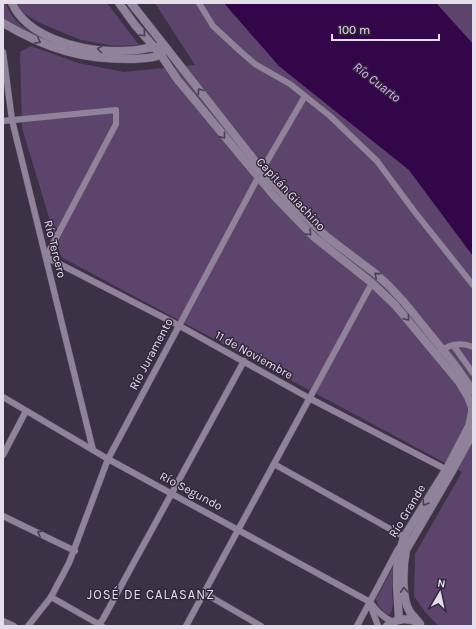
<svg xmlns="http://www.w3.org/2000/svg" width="476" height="629" font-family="Karla,sans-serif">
	<rect width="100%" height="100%" fill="#3d3145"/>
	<g fill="#5c446c">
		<path d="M3 3H6C18 48 107 53 145 55L111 56 47 43 19 30 3 18Z"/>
		<polygon points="17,3 107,3 139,45 115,46 81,40 40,23 23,13"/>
		<polygon points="155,3 224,3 279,66 409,170 473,256 473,626 439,626 425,612 414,596 415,554 462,472 61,257 22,128 20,52 31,46 78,63 124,72 195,65"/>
		<polygon points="436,3 473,3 473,44"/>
		<polygon points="393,567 392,592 393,604 391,613 387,616 378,605 376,599"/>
	</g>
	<polygon fill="#320648" points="224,3 436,3 473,44 473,256 409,170 279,66"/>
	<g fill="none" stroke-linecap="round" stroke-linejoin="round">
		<defs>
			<g id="minor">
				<polyline points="199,3 213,26 240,51 255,64 290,84 330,116 377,161 414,211 473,285"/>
				<polyline points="3,52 12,120 93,450"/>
				<polyline points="3,121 116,110 116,124 46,257"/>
				<polyline points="46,257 178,325 309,398 449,471"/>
				<polyline points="453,345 473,373"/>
				<path d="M439 352C450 344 461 342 473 347"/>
				<path d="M3 397 108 459 370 602C377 611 382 617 393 622"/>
				<polyline points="3,455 26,411"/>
				<polyline points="274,464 408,539"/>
				<polyline points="3,516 75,551"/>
				<polyline points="204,593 261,626"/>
				<polyline points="51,597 102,626"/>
				<polyline points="371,607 378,626"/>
				<polyline points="3,621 14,626"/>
				<polyline points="99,624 103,619 244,361"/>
				<polyline points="28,626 51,597 69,563 108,459 262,170 305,96"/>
				<polyline points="186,626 372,283"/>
				<polyline points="357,626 398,549"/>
			</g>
			<g id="secondary">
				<path d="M12 3C27 37 78 50 112 51 120 51 129 51 137 50 144 49 151 47 158 47"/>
				<polyline points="119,3 135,25 161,55 177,79 275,197 314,237 372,283 395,305 459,382 468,397 472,407 472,412 469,426 446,470 404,537 399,554 397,569 397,587 399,620"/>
				<polyline points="131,3 262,170 294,206 327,237 376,274 389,286 404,302 455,365 473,391"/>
				<path d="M3 23C47 49 83 60 134 59 143 58 157 59 163 52"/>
				<path d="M420 624C417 620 413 616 410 612 401 598 403 566 406 550L451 473 473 433"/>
				<path d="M387 626C397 618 407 617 419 623"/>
			</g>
		</defs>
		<use href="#minor" stroke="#5a5060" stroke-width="7"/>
		<use href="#secondary" stroke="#5a5060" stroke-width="9"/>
		<use href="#minor" stroke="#90829a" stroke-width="6"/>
		<use href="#secondary" stroke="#90829a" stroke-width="8"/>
	</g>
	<defs><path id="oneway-chevron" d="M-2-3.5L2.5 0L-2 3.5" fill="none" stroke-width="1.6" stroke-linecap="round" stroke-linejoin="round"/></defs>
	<g stroke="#4a3e53">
		<use href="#oneway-chevron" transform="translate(143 34) rotate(47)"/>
		<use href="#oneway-chevron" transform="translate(38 41) rotate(26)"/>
		<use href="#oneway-chevron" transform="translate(100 49) rotate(-173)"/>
		<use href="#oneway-chevron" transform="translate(200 91) rotate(-127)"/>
		<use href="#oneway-chevron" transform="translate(223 136) rotate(51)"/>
		<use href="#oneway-chevron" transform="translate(309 233) rotate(45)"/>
		<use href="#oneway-chevron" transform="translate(377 275) rotate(-140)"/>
		<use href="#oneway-chevron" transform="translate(407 318) rotate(50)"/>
		<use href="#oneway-chevron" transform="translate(425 503) rotate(121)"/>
		<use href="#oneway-chevron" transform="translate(40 533) rotate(-153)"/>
		<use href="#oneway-chevron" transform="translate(404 590) rotate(-93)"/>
	</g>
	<g text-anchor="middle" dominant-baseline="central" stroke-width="3" stroke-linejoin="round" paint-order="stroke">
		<g font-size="12" fill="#e4ddea" stroke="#33273b">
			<text transform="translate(291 194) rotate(47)">Capitán Giachino</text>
			<text transform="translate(55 249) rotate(76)">Río Tercero</text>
			<text transform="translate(151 354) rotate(-62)">Río Juramento</text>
			<text transform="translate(254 355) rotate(29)">11 de Noviembre</text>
			<text transform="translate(191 491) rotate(28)">Río Segundo</text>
			<text transform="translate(407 511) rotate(-59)">Río Grande</text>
		</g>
		<g font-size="13" font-style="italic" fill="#dbaefb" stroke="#33273b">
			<text transform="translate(377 82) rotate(38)">Río Cuarto</text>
		</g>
		<g font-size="13" letter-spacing="1" fill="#e4ddea" stroke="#33273b">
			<text x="151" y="594">JOSÉ DE CALASANZ</text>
		</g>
	</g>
	<rect width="476" height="629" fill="none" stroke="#e4ddea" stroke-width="8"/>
	<g transform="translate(440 593) rotate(9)" stroke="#33273b" stroke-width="3" paint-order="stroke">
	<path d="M0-3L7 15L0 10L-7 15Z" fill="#e4ddea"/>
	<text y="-6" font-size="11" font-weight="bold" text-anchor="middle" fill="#e4ddea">N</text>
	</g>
	<path d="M332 34v6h107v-6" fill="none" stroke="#e4ddea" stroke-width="2"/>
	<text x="338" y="34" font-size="12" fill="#e4ddea" stroke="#33273b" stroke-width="3" paint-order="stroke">100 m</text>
</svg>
